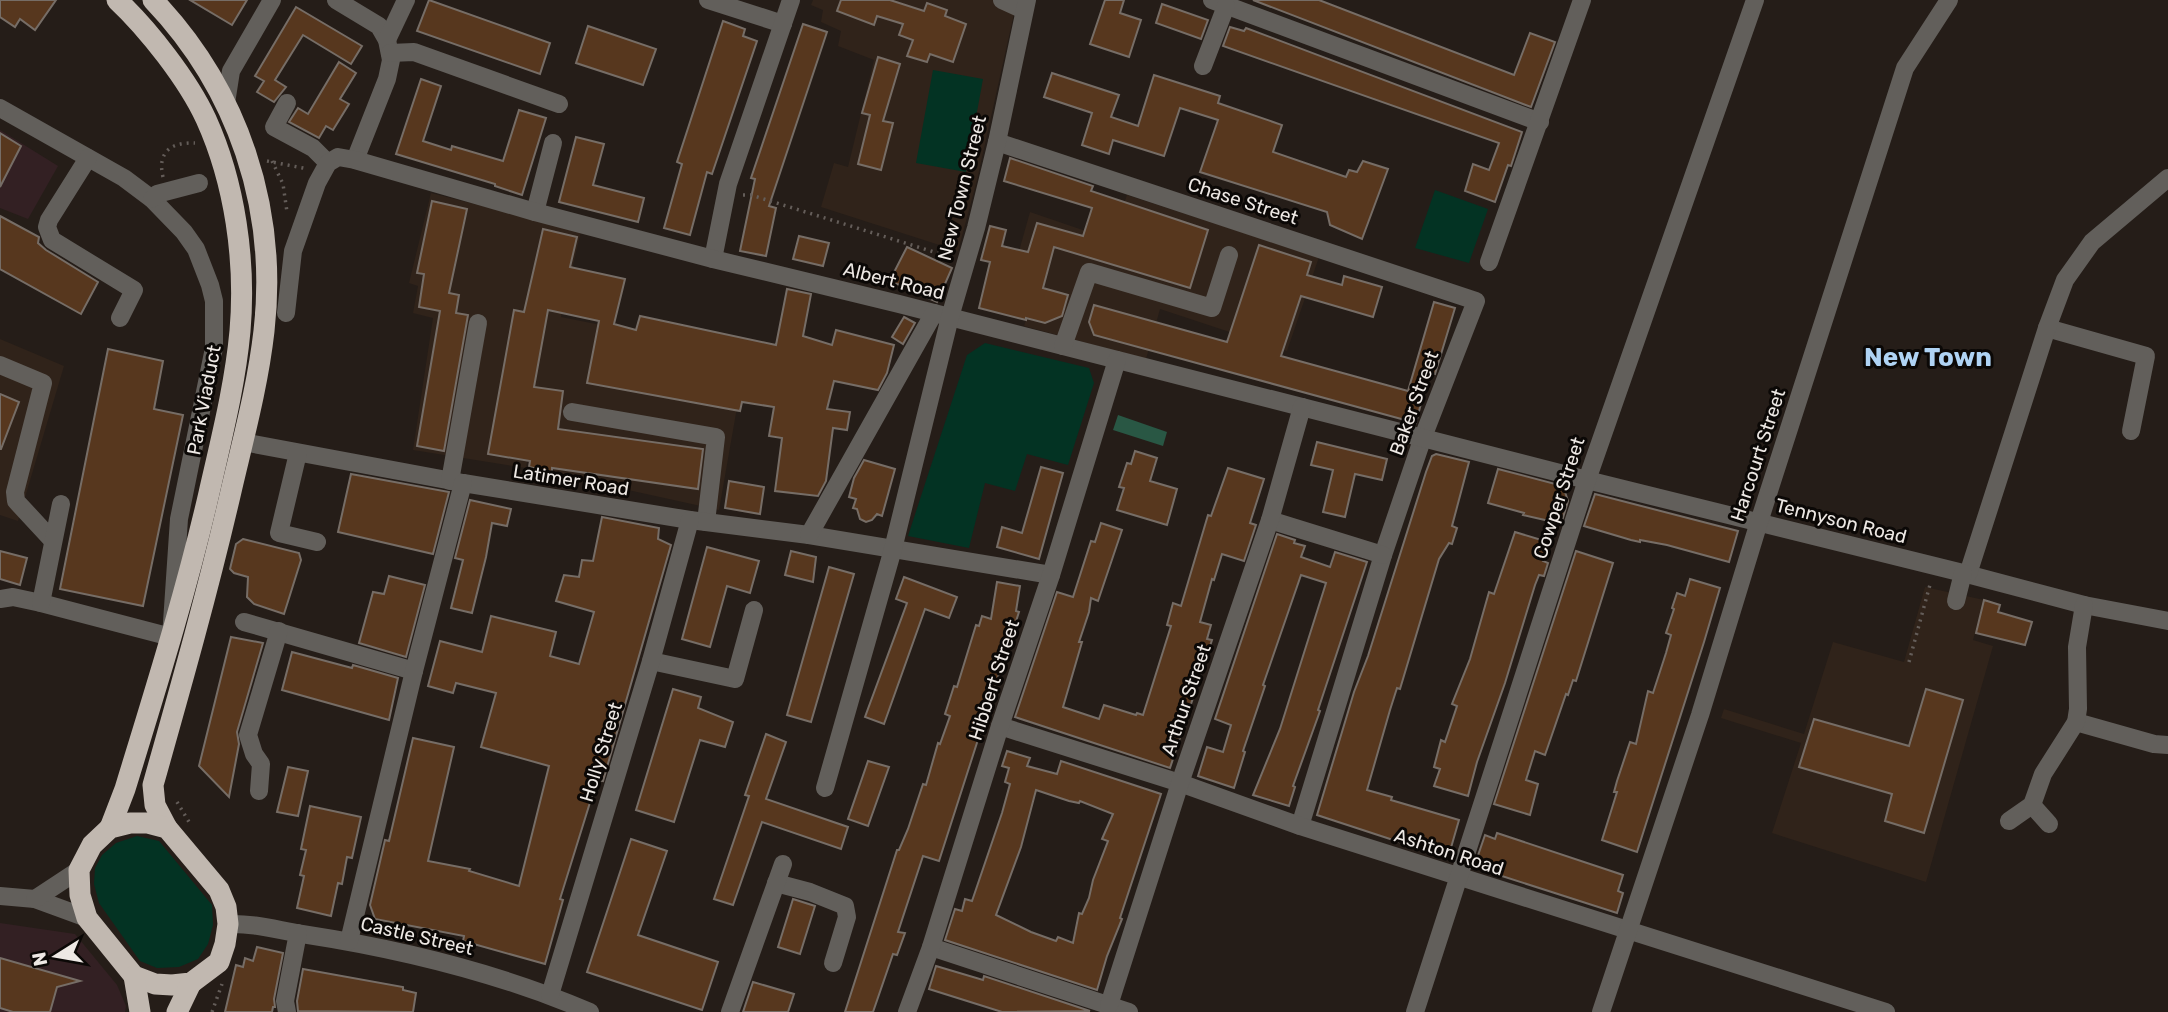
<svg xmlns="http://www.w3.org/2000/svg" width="2168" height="1012" font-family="Rubik,sans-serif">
	<rect width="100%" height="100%" fill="#251d18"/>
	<g fill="#332023">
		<polygon points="0,130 58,166 28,219 0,208"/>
		<polygon points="0,923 75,934 117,985 126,1006 125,1012 0,1012"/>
	</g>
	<g fill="#30231a">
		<polygon points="813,0 1017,0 977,180 958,251 821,207 834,163 848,167 874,60 838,46 841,31 821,22 823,10 811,5"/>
		<polygon points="431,193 581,231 561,317 601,325 745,362 719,510 528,468 540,380 526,468 413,450 433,318 413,313 418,286 409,283"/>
		<polygon points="1127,195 1319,257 1287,351 1160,309 1146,359 1024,326 1038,283 1012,276 1030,212 1112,240"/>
		<polygon points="0,339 64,366 18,521 0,515"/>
		<polygon points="1925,587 1984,600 1973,640 1993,646 1926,882 1772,833 1801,743 1721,718 1724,709 1804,734 1833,642 1904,662"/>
	</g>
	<g fill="#033323">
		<polygon points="933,70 983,79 966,172 916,163"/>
		<polygon points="1435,190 1488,209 1469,263 1415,248"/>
		<polygon points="985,343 1089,368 1094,383 1068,465 1027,454 1015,491 985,483 969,548 908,536 967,355"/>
		<polygon points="137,836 159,841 212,905 213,925 208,944 198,959 179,967 157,968 140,961 99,903 94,884 95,868 102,855 116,843"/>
	</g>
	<polygon fill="#295744" points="1118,415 1167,432 1163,446 1113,430"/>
	<g fill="#57371e" stroke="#766d66" stroke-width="2" fill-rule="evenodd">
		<polygon points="0,0 56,0 35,30 20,19 15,27 0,17"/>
		<polygon points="190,0 247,0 232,25"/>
		<polygon points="429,0 550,43 540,74 417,31"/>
		<polygon points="841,0 890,0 924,11 927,3 947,10 945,16 966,24 953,62 930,54 927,62 907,56 913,40 899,35 903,24 877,16 874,25 837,11"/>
		<polygon points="1105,0 1124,0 1120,13 1141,20 1129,57 1090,44"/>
		<polygon points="1253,0 1319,0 1514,75 1530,33 1555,42 1531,107"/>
		<polygon points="1162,4 1208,20 1201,39 1156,23"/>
		<polygon points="296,7 362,46 351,64 303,35 275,80 286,87 274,102 257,92 264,81 255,76"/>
		<polygon points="723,21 745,29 743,36 757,41 712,174 707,172 690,235 664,228 682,164 677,162"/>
		<polygon points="803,24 827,32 769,206 776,208 766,256 740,251 755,179 751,178"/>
		<polygon points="588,26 656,49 643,85 576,63"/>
		<polygon points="1230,27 1244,31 1246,28 1522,132 1511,166 1508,165 1495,202 1465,191 1473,164 1489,170 1499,143 1223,46"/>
		<polygon points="878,57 900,64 883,121 893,123 881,170 858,164 870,115 862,113"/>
		<polygon points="339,62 356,73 340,99 349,104 333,130 326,126 319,138 289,122 298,108 308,114"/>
		<polygon points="1052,73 1119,95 1111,117 1138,126 1154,75 1220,96 1218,103 1282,125 1273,152 1346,177 1349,170 1357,172 1363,161 1388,169 1362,239 1330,225 1327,212 1200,172 1218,120 1180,108 1164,156 1113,140 1109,154 1082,145 1092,113 1044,97"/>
		<polygon points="421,79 441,86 423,141 451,150 452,146 503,161 519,110 546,118 522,195 495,186 495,184 396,154"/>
		<polygon points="0,133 21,146 0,187"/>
		<polygon points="576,137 604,144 593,185 644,198 638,222 559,202"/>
		<polygon points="1010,158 1093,186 1091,191 1208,230 1190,288 1054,247 1043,288 1068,295 1062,316 1045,323 1026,318 1026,320 979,308 990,262 981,260 990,226 1006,230 1002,246 1028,252 1037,223 1083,236 1092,208 1004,181"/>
		<polygon points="432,201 467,209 449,293 459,295 456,313 468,315 444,451 417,446 440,311 419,307 424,274 417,273"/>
		<polygon points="0,216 39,237 38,243 46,250 98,282 81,314 0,269"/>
		<polygon points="543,229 577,237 570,267 625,279 614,324 636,330 640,316 776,345 787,289 811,294 803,336 832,345 836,330 894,345 887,373 878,390 834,381 827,409 850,412 847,430 833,428 826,481 818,496 775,491 782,438 769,436 774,407 742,402 740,411 587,383 599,321 548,310 534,387 563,391 558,429 703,449 698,489 552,468 552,472 529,467 530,461 488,454 514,310 524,312"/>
		<polygon points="799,236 829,243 823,266 793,259"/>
		<polygon points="1259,245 1311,262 1307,275 1342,285 1344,276 1382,287 1373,317 1301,296 1281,356 1408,391 1434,302 1455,308 1435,374 1429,372 1416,423 1094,335 1089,322 1094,305 1227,342"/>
		<polygon points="907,247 952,268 937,302 912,291 912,288 889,282"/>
		<polygon points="904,317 915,323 903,344 892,337"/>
		<polygon points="108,349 163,361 154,409 183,415 143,606 60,589"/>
		<polygon points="0,394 19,402 1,449 0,449"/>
		<polygon points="1317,442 1387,459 1382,480 1355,474 1345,517 1323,512 1333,470 1311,465"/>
		<polygon points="1135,451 1157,458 1150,481 1177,489 1167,525 1117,510 1124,488 1119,487 1127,463 1131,464"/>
		<polygon points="1436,454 1469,462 1452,526 1457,528 1452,544 1449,543 1439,559 1400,689 1397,688 1390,710 1367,790 1392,797 1391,800 1459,820 1448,858 1317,815 1354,692 1368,656 1426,472 1432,456"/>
		<polygon points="864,460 895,469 882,516 877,514 872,520 866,522 860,519 857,509 853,508 856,499 849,497 854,478"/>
		<polygon points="1041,467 1063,473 1039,559 997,547 1002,527 1022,533"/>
		<polygon points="1228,468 1264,479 1250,523 1256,525 1244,561 1222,554 1214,580 1212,579 1200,622 1211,625 1207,639 1212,640 1170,768 1015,717 1057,592 1073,597 1091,541 1095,542 1101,523 1122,530 1098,601 1091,598 1089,612 1079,642 1082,642 1063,707 1099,719 1104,705 1136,715 1137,713 1143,715 1171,626 1167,625 1173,603 1181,606 1208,515 1211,516"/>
		<polygon points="1498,469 1563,486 1568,501 1562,521 1556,519 1554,522 1523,515 1524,513 1488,503"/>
		<polygon points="351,474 449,492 433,554 338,532"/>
		<polygon points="729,481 764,487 760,514 725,508"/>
		<polygon points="1595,494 1738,531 1729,562 1667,545 1640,540 1640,542 1631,540 1584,526"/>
		<polygon points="470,500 511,509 507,526 492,523 486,557 472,613 451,608 463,560 455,558"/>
		<polygon points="602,517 659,528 658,539 671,545 603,781 597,780 560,899 563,900 545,964 463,941 464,936 375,919 370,905 385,840 389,841 413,738 454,747 428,861 470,869 469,871 519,886 549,766 481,747 496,693 456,683 453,693 428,686 440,641 482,652 491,616 556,632 550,656 579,664 594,612 556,601 564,575 579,577 582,560 593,561"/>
		<polygon points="1515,532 1548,542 1543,561 1548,563 1544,576 1539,575 1535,585 1505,683 1477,762 1468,796 1434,786 1440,769 1434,767 1441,740 1445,742 1457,706 1452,704 1470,659 1489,592 1494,594"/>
		<polygon points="1277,534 1295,540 1294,543 1305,546 1301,557 1330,567 1335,552 1367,562 1318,710 1320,711 1293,786 1295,787 1289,806 1253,795 1280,729 1326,583 1301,575 1263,685 1265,686 1243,751 1245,752 1234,788 1198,776 1207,747 1223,752 1231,725 1215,719"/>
		<polygon points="243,539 299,553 301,560 284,614 254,604 247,597 248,577 234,573 230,569 236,544"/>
		<polygon points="707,547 759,561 750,593 727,586 710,647 682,639"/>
		<polygon points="0,551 27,558 20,585 0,579"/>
		<polygon points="791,551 816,557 813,582 785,575"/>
		<polygon points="1576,551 1613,563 1576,681 1573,680 1568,695 1566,694 1545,755 1535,751 1526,780 1538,784 1530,815 1494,804"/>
		<polygon points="829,567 854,574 811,722 787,715"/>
		<polygon points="389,576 425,585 406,657 359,643 373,592 384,594"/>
		<polygon points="904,577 957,597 949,618 925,609 884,724 865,717 907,603 896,599"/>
		<polygon points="1690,579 1720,588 1704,642 1637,852 1602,840 1617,792 1614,792 1617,781 1630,742 1636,744 1648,691 1653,693 1666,653 1671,635 1666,633 1674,609 1672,608 1677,593 1685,596"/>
		<polygon points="997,582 1020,586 1016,611 1019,612 939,861 923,856 898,932 905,933 897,955 893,954 873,1012 845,1012 897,850 899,850 908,829 923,784 926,785 938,743 940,744 950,716 945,714 954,686 957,687 976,625 979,626 982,616 991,619"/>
		<polygon points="1984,600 2000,605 1998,612 2032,622 2025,645 1976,633"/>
		<polygon points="231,637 263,643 237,732 239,744 229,797 199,766"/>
		<polygon points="292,652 352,668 353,665 398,678 389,720 282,690"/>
		<polygon points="673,689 701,697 698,708 733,722 725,747 700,740 674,822 636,810"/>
		<polygon points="1926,689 1963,700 1924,833 1885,821 1892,794 1799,767 1814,719 1909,746"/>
		<polygon points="766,734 786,742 766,799 848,827 841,849 762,822 733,905 714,899 749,796 745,795"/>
		<path d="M1007 751 1030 758 1027 766 1057 774 1061 761 1161 794 1120 918 1122 919 1107 956 1097 990 945 940 955 909 962 911 965 899 972 901 1002 813 1010 784 1005 782 1009 768 1002 766ZM1036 790 1069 801 1079 803 1080 801 1113 814 1102 839 1108 841 1093 880 1089 898 1082 914 1079 913 1073 943 1058 937 1056 941 1031 932 996 915 1021 847Z"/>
		<polygon points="868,761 889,767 868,826 848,819"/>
		<polygon points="288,767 308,771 298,816 277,812"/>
		<polygon points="310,806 361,817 352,858 347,857 342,884 338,883 331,916 297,908 304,876 300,875 306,850 301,849"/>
		<polygon points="1497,833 1623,875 1618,891 1623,893 1617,913 1474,867 1485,835 1495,839"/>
		<polygon points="631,839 667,851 638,935 718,962 702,1010 587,972"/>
		<polygon points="793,899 815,906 800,954 778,947"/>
		<polygon points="257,947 283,953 274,999 275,1007 273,1007 272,1012 225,1012 236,965 243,967 245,958 253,961"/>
		<polygon points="0,958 80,981 57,987 50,1012 13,1012 0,1008"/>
		<polygon points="936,966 983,980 984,976 1090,1011 1002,1012 929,989"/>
		<polygon points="303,969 403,987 403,990 416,993 413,1012 298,1011 297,1001"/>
		<polygon points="753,982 794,994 788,1012 743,1012"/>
	</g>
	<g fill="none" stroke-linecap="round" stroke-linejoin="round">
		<g stroke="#645d59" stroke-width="3.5" stroke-dasharray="2 5" stroke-linecap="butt">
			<polyline points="267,161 308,169"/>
			<polyline points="272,161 283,184 287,212"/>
			<path d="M163 177C157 152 171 142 195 143"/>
			<polyline points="743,195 751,195 950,257"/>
			<polyline points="1909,662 1931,581"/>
			<polyline points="177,802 189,822"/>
			<polyline points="212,1012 222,984"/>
		</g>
		<g stroke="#625f5b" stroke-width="18">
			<polyline points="336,0 379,26 387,40 391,60 387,79 355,160"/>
			<polyline points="708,0 783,24"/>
			<polyline points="1002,0 1024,10"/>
			<polyline points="1212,0 1540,122"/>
			<polyline points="387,40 406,0"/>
			<polyline points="390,53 414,52 559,104"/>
			<polyline points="1203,66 1226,6"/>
			<polyline points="226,103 231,71 272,0"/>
			<polyline points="287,103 274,127 313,148 328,163"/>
			<polyline points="0,108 124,178 152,199 184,232 196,249 210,285 214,301 214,348 179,519 171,637 41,603 13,597 0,599"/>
			<polyline points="997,142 1476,301 1423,437 1383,555 1300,826"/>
			<polyline points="88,158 49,220 47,227 52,240 134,290 120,318"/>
			<polyline points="152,199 157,194 199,183"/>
			<polyline points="535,212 553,143"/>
			<polyline points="713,259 728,184 791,0"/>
			<polyline points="1489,262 1582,0"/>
			<polyline points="286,313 293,251 317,183 328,163 338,157 355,160 535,212 713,259 899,304 1587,480 1963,573 2084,605 2168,621"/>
			<polyline points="2047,328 2146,356 2131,431"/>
			<polyline points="1063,346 1089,272 1212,308 1229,255"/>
			<polyline points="0,365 43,383 15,492 16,501 53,541"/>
			<polyline points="572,412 716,437 706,522"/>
			<polyline points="243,442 463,483 690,520 809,535 1051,575"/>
			<polyline points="298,453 279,533 317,542"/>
			<polyline points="450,481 478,323"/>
			<polyline points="1270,520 1383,555"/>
			<polyline points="809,535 934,313"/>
			<polyline points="1968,574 2047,328 2065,280 2092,242 2168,178"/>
			<polyline points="1956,601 1963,573"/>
			<polyline points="41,603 61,504"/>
			<polyline points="244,622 414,671"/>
			<polyline points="651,661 735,679 754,610"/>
			<polyline points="2076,722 2154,744 2168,745"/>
			<polyline points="1000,726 1180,783 1300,826 1886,1012"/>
			<polyline points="825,788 893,549 950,317 976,228 997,142 1027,0"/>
			<polyline points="259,791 261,764 254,754 248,735 279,631"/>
			<polyline points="2032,805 2049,824"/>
			<polyline points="2009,821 2032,805 2043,774 2076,722 2078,709 2077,647 2084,605"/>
			<polyline points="776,883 810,892 845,906 847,917 833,963"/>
			<polyline points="0,896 35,899 87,918"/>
			<polyline points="35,899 79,870"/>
			<path d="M228 924C254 923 277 930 302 934 400 949 499 973 590 1012"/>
			<polyline points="349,941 414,671 463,483"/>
			<polyline points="931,947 1129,1012"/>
			<polyline points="550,995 651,661 690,520"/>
			<polyline points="1109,1005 1180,783 1270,520 1302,407"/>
			<polyline points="287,1012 285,1001 298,933"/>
			<polyline points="730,1012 783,864"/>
			<polyline points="907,1012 931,947 1000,726 1051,575 1117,360"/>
			<polyline points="1415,1012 1587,480 1755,0"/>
			<polyline points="1601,1012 1700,715 1759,522 1905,68 1949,0"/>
		</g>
		<g stroke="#c1b8b0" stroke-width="21">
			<path d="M153 0C238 89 278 208 264 331 258 384 244 436 232 487 209 587 181 686 153 785L155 805 167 828"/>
			<polygon points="130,823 148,823 167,828 219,890 226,907 228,924 225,944 219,962 191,983 172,985 155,984 134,976 87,918 80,895 79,870 92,845 110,828"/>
			<path d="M110 828 125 789C155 691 186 593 209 493 221 440 235 386 240 331 246 261 235 183 206 119 188 80 148 29 117 0"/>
			<polyline points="134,976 140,1012"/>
			<polyline points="177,1012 191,983"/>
		</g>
	</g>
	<g text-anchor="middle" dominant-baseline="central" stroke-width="6" stroke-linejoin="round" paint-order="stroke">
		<g font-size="19" fill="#ede8e4" stroke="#0b0806">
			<text transform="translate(962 188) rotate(-76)">New Town Street</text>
			<text transform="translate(1243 201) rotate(18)">Chase Street</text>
			<text transform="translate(894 281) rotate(14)">Albert Road</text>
			<text transform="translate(204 400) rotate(-79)">Park Viaduct</text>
			<text transform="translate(1414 403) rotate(-70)">Baker Street</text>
			<text transform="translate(1758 455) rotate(-72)">Harcourt Street</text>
			<text transform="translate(571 480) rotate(9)">Latimer Road</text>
			<text transform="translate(1559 498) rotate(-72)">Cowper Street</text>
			<text transform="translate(1841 521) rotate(14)">Tennyson Road</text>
			<text transform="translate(994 680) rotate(-72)">Hibbert Street</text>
			<text transform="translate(1186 700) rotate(-71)">Arthur Street</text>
			<text transform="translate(601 752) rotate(-73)">Holly Street</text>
			<text transform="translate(1449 852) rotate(18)">Ashton Road</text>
			<text transform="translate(417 936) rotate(13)">Castle Street</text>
		</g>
		<g font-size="26" font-weight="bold" fill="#afd3f4" stroke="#0b0806">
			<text x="1928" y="357">New Town</text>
		</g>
	</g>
	<g transform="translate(56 956) rotate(259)" stroke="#0b0806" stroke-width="5" paint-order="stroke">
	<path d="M0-5L12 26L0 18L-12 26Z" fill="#ede8e4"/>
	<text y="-10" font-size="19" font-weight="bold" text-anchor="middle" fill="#ede8e4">N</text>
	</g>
</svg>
